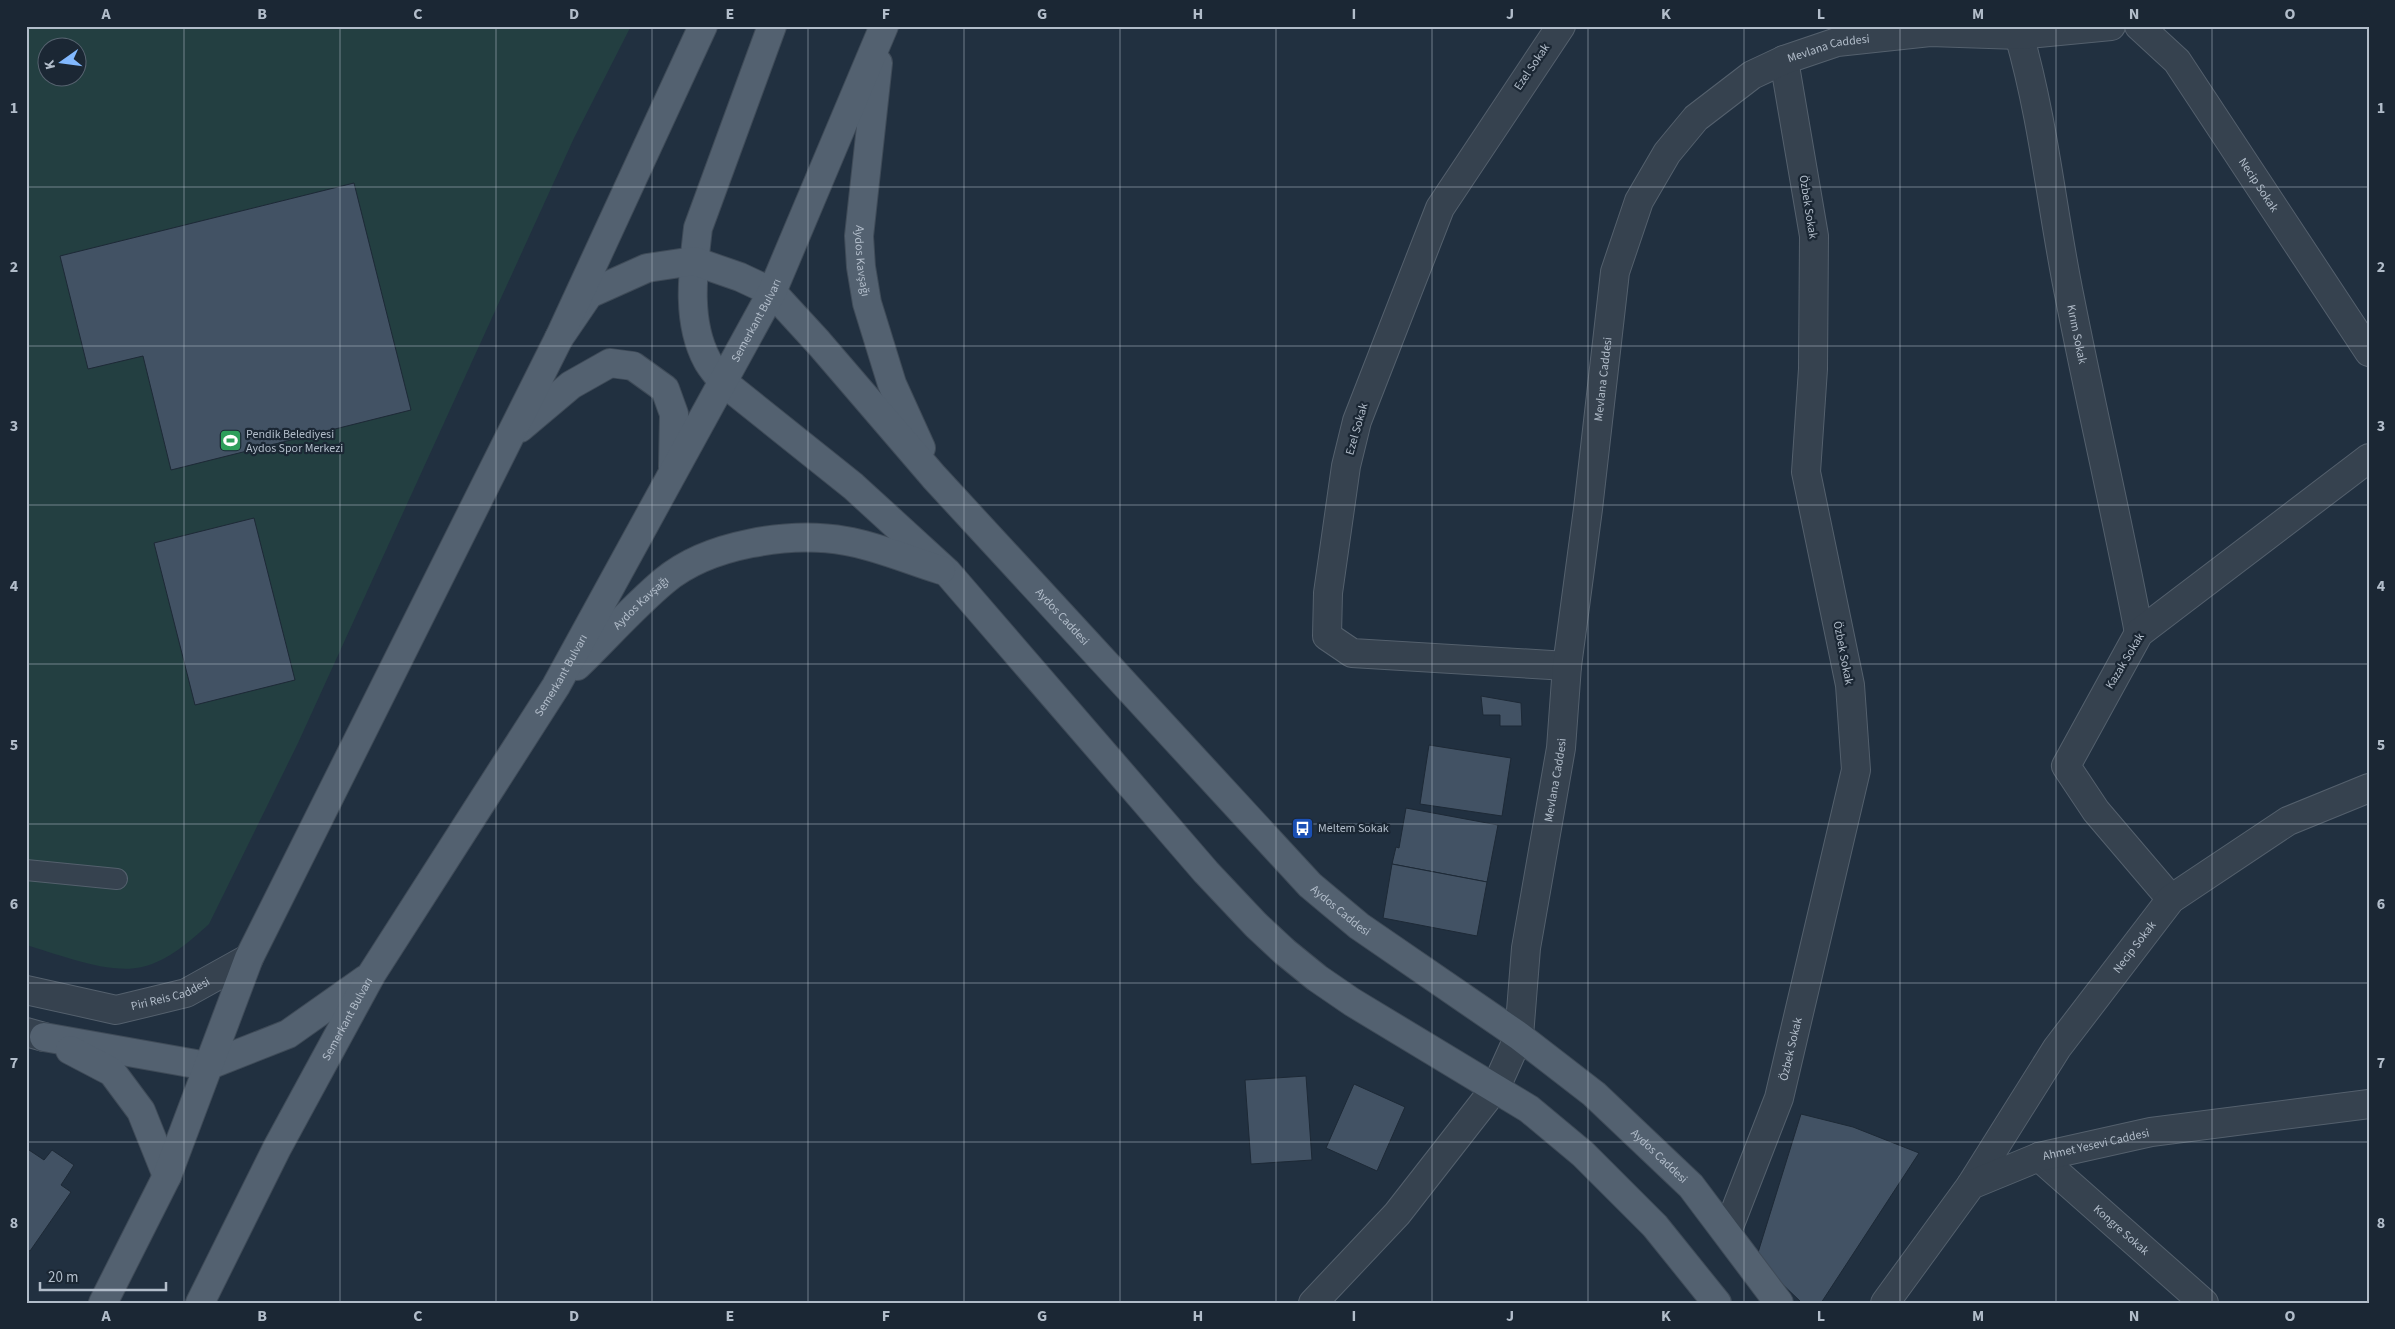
<svg xmlns="http://www.w3.org/2000/svg" width="2395" height="1329" font-family="'Source Sans 3',sans-serif">
	<rect width="100%" height="100%" fill="#213040"/>
	<path fill="#233f41" fill-rule="evenodd" d="M26 26H631L574 138 298 743 209 924C189 942 168 961 142 967 109 975 58 954 26 945ZM48 48H78V78H48Z"/>
	<g fill="#425264" stroke="#1d2936">
		<polygon points="354,183 411,410 171,470 143,356 88,369 60,256"/>
		<polygon points="254,518 295,680 195,705 154,543"/>
		<polygon points="1481,696 1521,703 1522,726 1500,726 1500,715 1483,715"/>
		<polygon points="1429,745 1511,758 1502,816 1420,804"/>
		<polygon points="1406,808 1498,825 1487,882 1392,864 1396,847 1399,848"/>
		<polygon points="1392,864 1487,882 1477,936 1383,918"/>
		<polygon points="1306,1076 1312,1160 1251,1164 1245,1080"/>
		<polygon points="1354,1084 1405,1107 1377,1171 1326,1148"/>
		<polygon points="1801,1114 1853,1127 1919,1153 1821,1303 1802,1303 1756,1259"/>
		<polygon points="26,1148 44,1160 52,1150 74,1165 61,1185 71,1192 30,1251 26,1249"/>
	</g>
	<g fill="none" stroke-linecap="round" stroke-linejoin="round">
		<defs>
			<polyline id="service" points="26,870 117,879"/>
			<g id="minor">
				<polyline points="1561,26 1440,208 1357,421 1346,466 1328,593 1327,636 1352,653 1567,666"/>
				<path id="s1" d="M2139 26 2177 61 2369 352"/>
				<path id="s2" d="M2019 35C2044 121 2052 212 2070 299 2092 411 2118 521 2139 633"/>
				<polyline points="2171,899 2096,811 2066,766 2139,633 2369,458"/>
				<path id="s3" d="M2039 1157 2204 1303"/>
				<path id="s4" d="M1971 1185 2057 1048 2171 899 2288 821 2369 788"/>
				<path id="s5" d="M1727 1232 1779 1098 1856 770 1850 685 1806 472 1813 369 1814 236 1784 60"/>
				<path id="s6" d="M1313 1303 1397 1214 1496 1087 1519 1036 1526 948 1561 748 1567 666 1588 509 1615 272 1639 201 1667 153 1696 118 1752 75 1784 60 1837 42 1930 32 2019 35 2111 26"/>
				<path id="s7" d="M1885 1303 1971 1185 2039 1157 2151 1132 2369 1104"/>
			</g>
			<g id="tertiary">
				<path id="s8" d="M26 990 116 1010 186 993 249 958"/>
				<polyline points="26,1032 44,1037"/>
			</g>
			<g id="primary">
				<path d="M772 26 698 228C693 271 686 321 707 360 711 368 718 375 723 382L853 486 947 572 1206 872 1256 925 1285 952 1317 978 1352 1002 1529 1109 1583 1154 1655 1226 1717 1303"/>
				<path id="s9" d="M878 63 859 236 861 267 867 303 892 384 921 448"/>
				<path id="s10" d="M559 338 589 294 647 268 694 261 740 277 772 292 818 342 934 477 1310 885 1359 926 1519 1036 1594 1094 1691 1186 1779 1303"/>
				<polyline points="520,428 571,385 610,363 633,366 665,389 674,414 673,467"/>
				<path id="s11" d="M577 666C606 638 633 607 664 581 708 544 790 531 846 541 877 546 911 561 941 570"/>
				<polyline points="44,1037 207,1066 288,1034 366,979"/>
				<polyline points="70,1050 112,1072 141,1111 167,1176"/>
				<polyline points="103,1303 167,1176 249,958 559,338 703,26"/>
				<path id="s12" d="M200 1303 277 1148 371 975 556 686 772 292 884 26"/>
			</g>
		</defs>
		<use href="#service" stroke="#54606d" stroke-width="22"/>
		<use href="#minor" stroke="#54606d" stroke-width="30"/>
		<use href="#tertiary" stroke="#54606d" stroke-width="30"/>
		<use href="#primary" stroke="#3f4b58" stroke-width="30"/>
		<use href="#service" stroke="#36424f" stroke-width="20"/>
		<use href="#minor" stroke="#36424f" stroke-width="28"/>
		<use href="#tertiary" stroke="#36424f" stroke-width="28"/>
		<use href="#primary" stroke="#536170" stroke-width="28"/>
	</g>
	<path fill="none" stroke="#b2bdca" stroke-width="1" stroke-opacity="0.55" d="M184 26V1303M340 26V1303M496 26V1303M652 26V1303M808 26V1303M964 26V1303M1120 26V1303M1276 26V1303M1432 26V1303M1588 26V1303M1744 26V1303M1900 26V1303M2056 26V1303M2212 26V1303M26 187H2369M26 346H2369M26 505H2369M26 664H2369M26 824H2369M26 983H2369M26 1142H2369"/>
	<defs>
		<symbol id="stadium-square" viewBox="-11 -11 22 22"><rect x="-9" y="-9" width="18" height="18" rx="4" fill="#2e9e5b" stroke="#1b2734"/><path d="M0-5a6.5 5 0 1 0 0 10a6.5 5 0 1 0 0-10ZM-3.5-1.8h7v3.6h-7Z" fill="#fff"/></symbol>
		<symbol id="bus-square" viewBox="-11 -11 22 22"><rect x="-9" y="-9" width="18" height="18" rx="4" fill="#1a4fb4" stroke="#1b2734"/><path d="M-5-6H5V4H4V6H2V4H-2V6H-4V4H-5ZM-3.5-4V0h7V-4ZM-3.5 1.2v1.5H-2V1.2ZM2 1.2v1.5H3.5V1.2Z" fill="#fff"/></symbol>
	</defs>
	<g fill-rule="evenodd">
		<use href="#stadium-square" x="218" y="428" width="25" height="25"/>
		<use href="#bus-square" x="1290" y="816" width="25" height="25"/>
	</g>
	<g text-anchor="middle" dominant-baseline="central" stroke-width="4.5" stroke-linejoin="round" paint-order="stroke">
		<g font-size="12" fill="#b2bdca" stroke="#1b2734">
			<text stroke="none"><textPath href="#s6" startOffset="1438">Mevlana Caddesi</textPath></text>
			<text transform="translate(1532 67) rotate(-56)">Ezel Sokak</text>
			<text stroke="none"><textPath href="#s1" startOffset="200">Necip Sokak</textPath></text>
			<text transform="translate(1808 207) rotate(81)">Özbek Sokak</text>
			<text stroke="none"><textPath href="#s9" startOffset="199">Aydos Kavşağı</textPath></text>
			<text stroke="none"><textPath href="#s12" startOffset="1130">Semerkant Bulvarı</textPath></text>
			<text stroke="none"><textPath href="#s2" startOffset="305">Kırım Sokak</textPath></text>
			<text stroke="none"><textPath href="#s6" startOffset="1002">Mevlana Caddesi</textPath></text>
			<text transform="translate(1357 429) rotate(-74)">Ezel Sokak</text>
			<text stroke="none"><textPath href="#s11" startOffset="90">Aydos Kavşağı</textPath></text>
			<text stroke="none"><textPath href="#s10" startOffset="684">Aydos Caddesi</textPath></text>
			<text transform="translate(1843 653) rotate(79)">Özbek Sokak</text>
			<text transform="translate(2125 661) rotate(-59)">Kazak Sokak</text>
			<text stroke="none"><textPath href="#s12" startOffset="725">Semerkant Bulvarı</textPath></text>
			<text stroke="none"><textPath href="#s6" startOffset="598">Mevlana Caddesi</textPath></text>
			<text stroke="none"><textPath href="#s10" startOffset="1089">Aydos Caddesi</textPath></text>
			<text stroke="none"><textPath href="#s4" startOffset="289">Necip Sokak</textPath></text>
			<text stroke="none"><textPath href="#s8" startOffset="149">Piri Reis Caddesi</textPath></text>
			<text stroke="none"><textPath href="#s12" startOffset="320">Semerkant Bulvarı</textPath></text>
			<text stroke="none"><textPath href="#s5" startOffset="194">Özbek Sokak</textPath></text>
			<text stroke="none"><textPath href="#s7" startOffset="278">Ahmet Yesevi Caddesi</textPath></text>
			<text stroke="none"><textPath href="#s10" startOffset="1492">Aydos Caddesi</textPath></text>
			<text stroke="none"><textPath href="#s3" startOffset="110">Kongre Sokak</textPath></text>
		</g>
		<g font-size="12" fill="#b2bdca" stroke="#1b2734" text-anchor="start">
			<text x="246" y="434">Pendik Belediyesi<tspan x="246" dy="14">Aydos Spor Merkezi</tspan></text>
			<text x="1318" y="828">Meltem Sokak</text>
		</g>
	</g>
	<rect width="2395" height="1329" fill="none" stroke="#1b2734" stroke-width="55"/>
	<g transform="translate(62 62) rotate(256)"><circle r="24" fill="#1b2734" stroke="#576370"/>
	<path d="M0-4L9 19L0 12L-9 19Z" fill="#82b9ff"/>
	<text y="-8" font-size="14" font-weight="bold" text-anchor="middle" fill="#b2bdca">K</text>
	</g>
	<path d="M40 1282v8h126v-8" fill="none" stroke="#b2bdca" stroke-width="2.5"/>
	<text x="48" y="1282" font-size="15" fill="#b2bdca" stroke="#1b2734" stroke-width="4" paint-order="stroke">20 m</text>
	<rect x="28" y="28" width="2340" height="1274" fill="none" stroke="#b2bdca" stroke-width="2"/>
	<g font-size="16" text-anchor="middle" font-weight="bold" fill="#b2bdca">
		<text x="106" y="19">A</text>
		<text x="262" y="19">B</text>
		<text x="418" y="19">C</text>
		<text x="574" y="19">D</text>
		<text x="730" y="19">E</text>
		<text x="886" y="19">F</text>
		<text x="1042" y="19">G</text>
		<text x="1198" y="19">H</text>
		<text x="1354" y="19">I</text>
		<text x="1510" y="19">J</text>
		<text x="1666" y="19">K</text>
		<text x="1821" y="19">L</text>
		<text x="1978" y="19">M</text>
		<text x="2134" y="19">N</text>
		<text x="2290" y="19">O</text>
		<text x="14" y="113">1</text>
		<text x="2381" y="113">1</text>
		<text x="14" y="272">2</text>
		<text x="2381" y="272">2</text>
		<text x="14" y="431">3</text>
		<text x="2381" y="431">3</text>
		<text x="14" y="591">4</text>
		<text x="2381" y="591">4</text>
		<text x="14" y="750">5</text>
		<text x="2381" y="750">5</text>
		<text x="14" y="909">6</text>
		<text x="2381" y="909">6</text>
		<text x="14" y="1068">7</text>
		<text x="2381" y="1068">7</text>
		<text x="14" y="1228">8</text>
		<text x="2381" y="1228">8</text>
		<text x="106" y="1321">A</text>
		<text x="262" y="1321">B</text>
		<text x="418" y="1321">C</text>
		<text x="574" y="1321">D</text>
		<text x="730" y="1321">E</text>
		<text x="886" y="1321">F</text>
		<text x="1042" y="1321">G</text>
		<text x="1198" y="1321">H</text>
		<text x="1354" y="1321">I</text>
		<text x="1510" y="1321">J</text>
		<text x="1666" y="1321">K</text>
		<text x="1821" y="1321">L</text>
		<text x="1978" y="1321">M</text>
		<text x="2134" y="1321">N</text>
		<text x="2290" y="1321">O</text>
	</g>
</svg>
